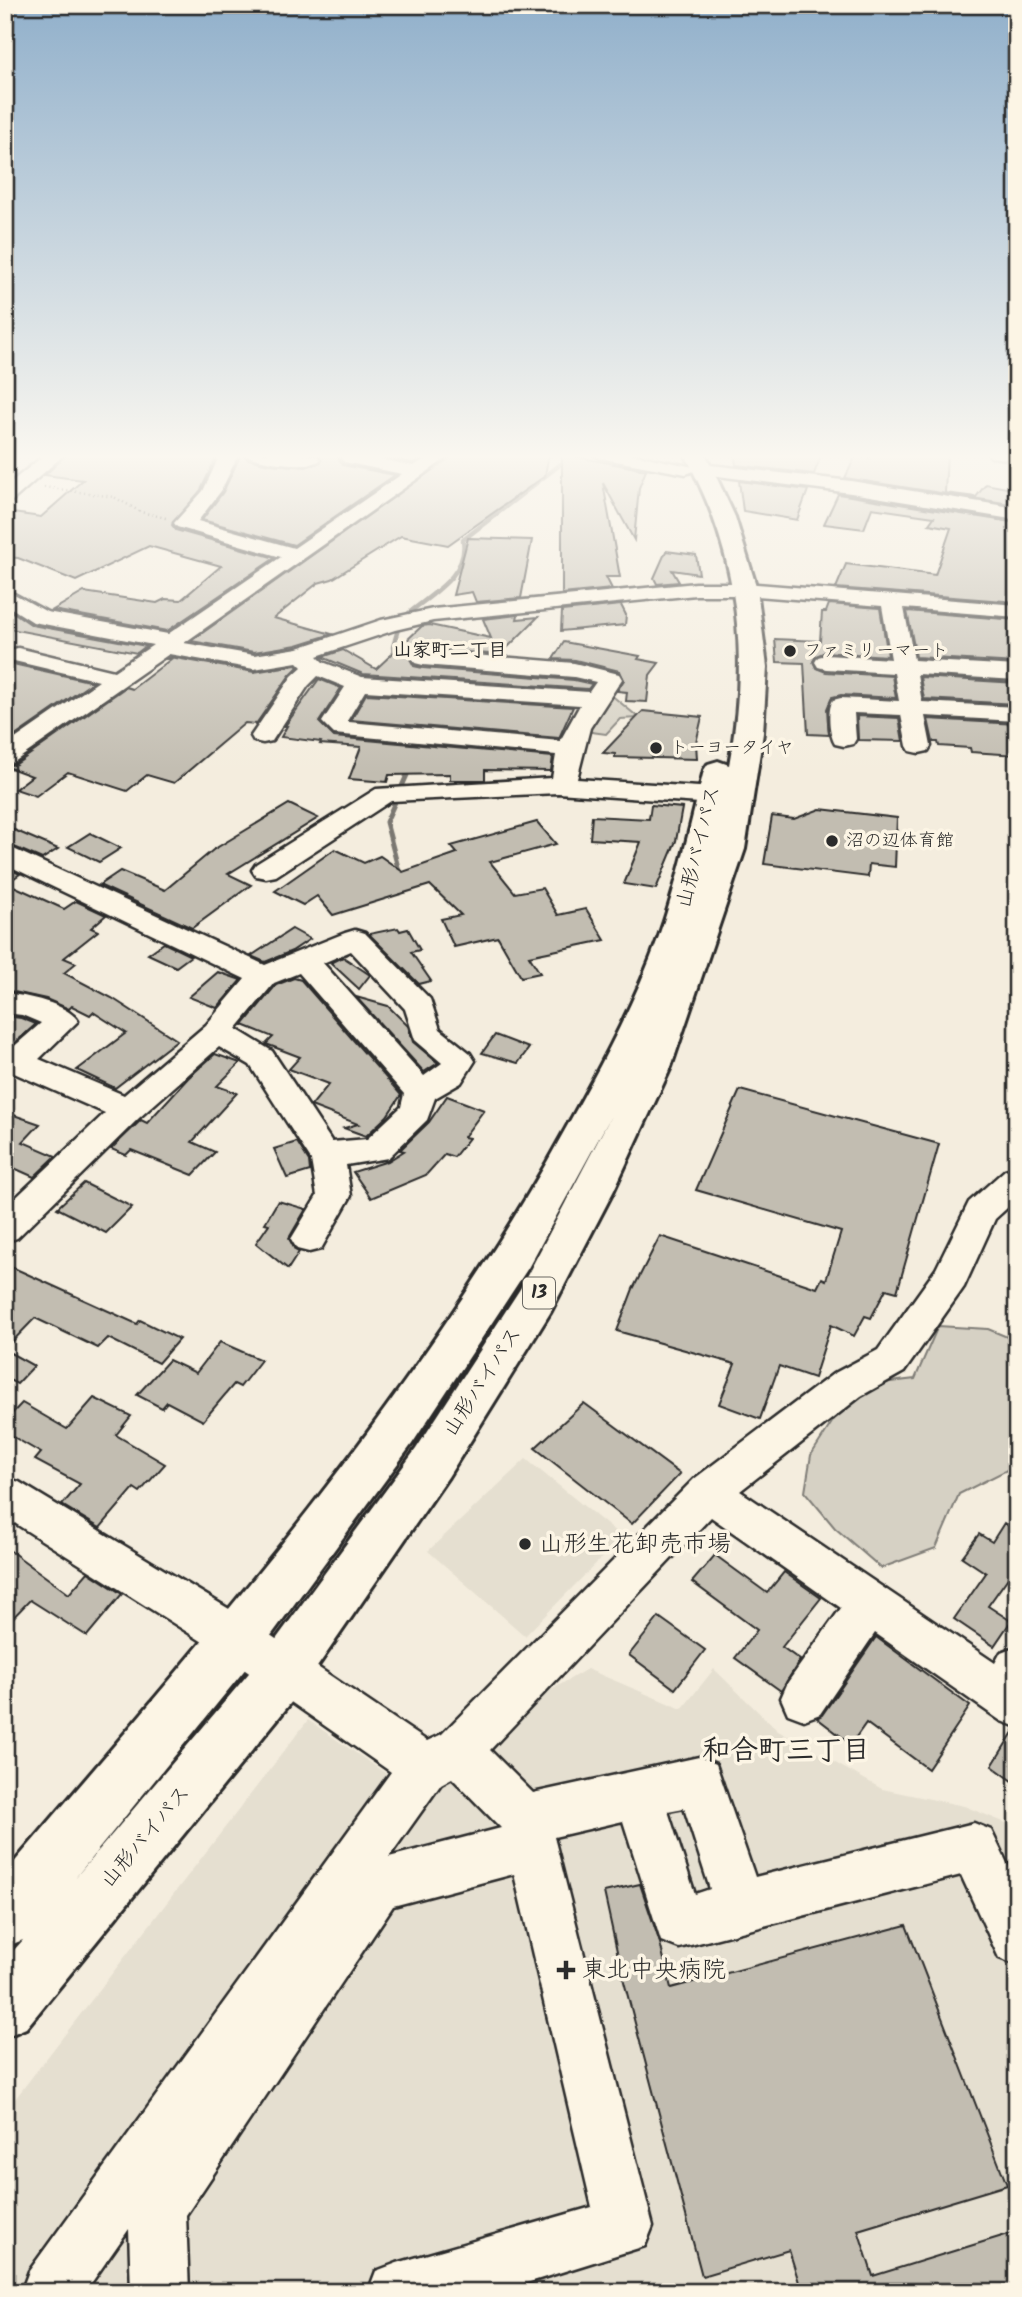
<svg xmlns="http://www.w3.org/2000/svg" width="1022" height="2297" font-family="Kalam,'Klee One',sans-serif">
	<rect width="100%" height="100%" fill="#f4edde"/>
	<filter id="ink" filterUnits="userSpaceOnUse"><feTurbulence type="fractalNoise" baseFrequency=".0143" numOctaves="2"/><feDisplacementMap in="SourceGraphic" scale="14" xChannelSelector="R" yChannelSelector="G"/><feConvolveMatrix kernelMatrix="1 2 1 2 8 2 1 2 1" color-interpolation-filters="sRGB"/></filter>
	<g filter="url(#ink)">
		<g fill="#e5dfd0">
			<polygon points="526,1459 622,1537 525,1636 428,1551"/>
			<polygon points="587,1669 682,1709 714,1669 778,1731 882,1789 964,1806 1016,1827 1017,2292 5,2292 5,2112 308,1720 426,1801 515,1711"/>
		</g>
		<g fill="#d6d1c4" stroke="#807e78" stroke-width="2">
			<polygon points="610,694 639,718 620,719 606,734 577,730"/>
			<polygon points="938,1326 988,1329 1017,1341 1017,1465 959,1494 936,1548 881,1568 835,1528 805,1492 811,1455 838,1413 865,1385 915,1379"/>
		</g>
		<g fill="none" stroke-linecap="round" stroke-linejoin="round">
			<g stroke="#7a7771" stroke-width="4.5">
				<path d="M403 618C427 596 469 577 463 540L575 453"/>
				<polyline points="396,671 393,647 398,629"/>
			</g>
			<g stroke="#7a7771" stroke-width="5">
				<polyline points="395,669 398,679"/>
				<polyline points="401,879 386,822 407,775 407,768"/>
			</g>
		</g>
		<g fill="#c2bdb1" stroke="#2b2b2b" stroke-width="2">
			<polygon points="68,453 218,453 201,490 172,525 176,530 275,558 167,631 53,610 84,592 157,603 165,599 181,600 221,566 149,546 76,581 18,558 5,557 5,512 41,517 83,480 45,475"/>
			<polygon points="321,453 343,453 338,458 343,465 395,475 294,545 202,520 223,492 241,454 248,459 269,464 306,467 321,462"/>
			<polygon points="370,453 430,453 413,463"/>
			<polygon points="456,453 549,453 545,476 448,545 401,536 332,579 318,583 274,618 332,634 297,645 254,652 191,641"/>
			<polygon points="734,453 822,453 814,474 736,465"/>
			<polygon points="870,453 947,454 945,493 976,497 986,484 1017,490 1017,505 845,478 855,457 870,458"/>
			<polygon points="562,454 646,470 639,488 634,540 603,483 620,577 606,577 612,589 562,594"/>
			<polygon points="739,481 808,490 797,520 743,511"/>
			<polygon points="838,494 1017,523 1017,602 836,588 846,564 935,575 951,528 929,524 934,517 872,508 864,529 824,524"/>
			<polygon points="468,538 532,540 521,598 476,602 472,592 453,595"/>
			<polygon points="666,551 696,555 699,574 672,570 679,582 657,584 654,578"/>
			<polygon points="829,604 880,608 888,656 825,652 816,656 813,661 816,668 826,672 892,676 896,698 841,695 832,697 827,709 829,735 808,734 804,663 777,662 775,639 820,641 822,612 826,612"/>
			<polygon points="621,605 626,615 625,625 561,631 562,611"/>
			<polygon points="907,611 1017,620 1017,663 916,657"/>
			<polygon points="13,612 32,625 146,646 137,653 5,628 5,614"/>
			<polygon points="518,615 517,619 538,617 500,655 423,648 413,652 410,659 414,666 423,668 574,680 592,684 588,689 363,674 322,657 343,650 376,669 422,626 430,625 491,638 483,619"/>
			<polygon points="564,642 640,656 638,659 659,663 650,675 647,702 626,701 627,692 617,691 624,680 620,671 575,660 553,659"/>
			<polygon points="5,657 9,663 93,682 5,743"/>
			<polygon points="170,657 254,672 296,665 298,667 290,675 256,724 245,723 174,783 147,775 127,791 68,772 36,796 15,789 32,776 5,766 16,764 126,687 132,689 171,659 167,659"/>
			<polygon points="920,677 1017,683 1017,704 924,699"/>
			<polygon points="319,679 341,688 319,722 334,737 553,757 551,771 485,770 485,780 450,780 450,774 389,775 387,782 349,779 361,747 320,744 321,742 281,737 287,726 285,726"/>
			<polygon points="366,694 573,707 559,738 351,720"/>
			<polygon points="643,711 702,717 696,743 697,759 615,757 615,754 603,753"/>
			<polygon points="857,716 899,718 903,741 858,740"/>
			<polygon points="928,719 1017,724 1017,755 971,752 970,748 939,746 938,742 933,742"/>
			<polygon points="289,804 318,818 228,874 251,885 192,928 99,885 120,871 165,890 213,850"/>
			<polygon points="651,805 682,808 676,841 656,889 624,884 641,842 590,839 592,816 649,819"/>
			<polygon points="820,809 897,818 895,867 869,864 868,877 764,864 772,816 794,819"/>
			<polygon points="537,822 556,844 490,862 515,893 542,888 558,915 586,909 605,940 529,956 540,973 521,977 498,937 454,947 441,919 461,915 430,885 333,915 317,896 303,905 275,891 335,849 364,863 380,856 403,872 457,853 451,846"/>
			<polygon points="5,826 58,849 42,859 5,843"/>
			<polygon points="90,833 121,848 99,862 68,847"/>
			<polygon points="5,867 20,874 7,883 64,909 76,901 106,915 91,928 98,931 64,958 76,963 64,973 112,998 177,1040 115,1088 77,1070 126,1033 93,1012 90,1015 72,1006 69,1009 46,999 5,990"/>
			<polygon points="398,928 400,931 408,929 420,950 411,952 431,981 419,984 369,934"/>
			<polygon points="292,929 310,939 292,951 265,962 251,956"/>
			<polygon points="164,943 191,956 176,967 148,954"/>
			<polygon points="343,957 370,975 359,989 331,963"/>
			<polygon points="218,972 241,980 217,1008 189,997"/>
			<polygon points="294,978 301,980 401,1095 387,1116 366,1136 344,1128 358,1124 311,1106 329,1084 289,1069 300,1057 266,1044 273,1037 243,1025 276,985"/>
			<polygon points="356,997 388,1006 408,1026 413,1042 438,1063 424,1072"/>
			<polygon points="5,1016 21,1018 36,1024 5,1052"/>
			<polygon points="495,1035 529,1048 518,1063 482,1053"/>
			<polygon points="215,1054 240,1063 217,1086 237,1093 192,1142 215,1152 193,1175 131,1150 126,1155 111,1149 141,1120 147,1123 188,1078"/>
			<polygon points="740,1090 939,1144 897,1292 886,1289 871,1318 865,1316 854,1336 831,1325 814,1378 779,1366 760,1419 719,1404 735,1364 617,1331 633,1289 660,1236 817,1288 822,1278 826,1280 841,1232 696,1190"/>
			<polygon points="447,1096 484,1110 464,1137 469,1138 454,1157 445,1154 426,1175 371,1198 353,1172 388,1161 404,1151 400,1150 429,1122"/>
			<polygon points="5,1112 40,1124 23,1142 56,1156 34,1177 5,1164"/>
			<polygon points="297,1142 309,1161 310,1171 287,1178 274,1149"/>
			<polygon points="84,1183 132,1207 106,1233 57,1208"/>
			<polygon points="278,1201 306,1209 289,1238 295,1250 299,1252 288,1269 256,1243 269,1224 265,1223"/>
			<polygon points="5,1264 137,1324 140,1320 179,1339 158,1363 108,1338 98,1348 35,1318 5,1349"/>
			<polygon points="220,1342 261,1360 240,1387 234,1384 203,1421 167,1402 162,1408 137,1395 169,1360 196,1373"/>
			<polygon points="5,1350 34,1366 17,1384 5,1378"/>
			<polygon points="94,1398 131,1416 116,1435 165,1464 140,1492 134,1488 100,1528 62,1505 80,1484 35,1460 41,1453 5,1432 5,1421 22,1403 67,1429"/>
			<polygon points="584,1403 680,1474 632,1524 535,1448"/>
			<polygon points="1004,1523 1017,1531 1017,1565 988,1606 1011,1621 994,1646 954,1619 986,1573 962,1557 979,1534 992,1542"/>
			<polygon points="5,1547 69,1594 88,1572 122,1594 87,1636 30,1600 5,1626"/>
			<polygon points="715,1555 767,1593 784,1572 821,1598 782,1647 800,1660 781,1691 735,1658 757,1630 692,1582"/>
			<polygon points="659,1617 705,1650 675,1689 629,1655"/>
			<polygon points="876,1637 970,1706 928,1769 866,1723 851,1744 817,1718 822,1715"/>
			<polygon points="1015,1729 1017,1729 1017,1784 992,1766"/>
			<polygon points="640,1884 660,1943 671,1988 906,1925 1007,2185 858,2230 873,2276 1012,2233 1017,2245 1017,2292 802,2292 789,2250 702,2276 622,1974 604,1892"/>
		</g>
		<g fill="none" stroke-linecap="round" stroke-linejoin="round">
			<defs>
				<g id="minor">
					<polygon points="47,453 66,453 12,501 5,503 5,487"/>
					<path d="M221 453H239L221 491 198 521 294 548 402 474 344 462 341 458 346 453H367L365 456 414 466 434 453H454L184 643 254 655 298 648 381 620 433 609 696 583H745L1017 605V617L904 608 914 660 1017 666V680L917 674 922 702 1017 707V721L925 716 931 746 928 751 919 753 910 751 907 746 901 715 854 713 856 739 853 744 844 746 835 744C829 734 827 710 833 700L841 698 899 701 894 673 826 669 818 667 815 662 818 657 826 655 891 659 882 606 745 595H696L433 621 395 630 317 656 323 662 362 677 589 692 596 682 574 677 423 665 415 663 412 658 415 653 423 651 574 663 619 674 622 679 590 728 577 779 714 788 723 791 727 796 723 801 714 804 558 793 391 801 276 876 266 878 256 876 252 870 256 864 376 789 552 778 556 755 334 734 322 722 345 687 318 676 308 686 272 741 263 743 254 741 251 736 292 676 302 667 297 662 254 669 169 654 14 762 5 764V746L99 681 10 660 7 655 10 650 18 648 114 671 153 645 33 622 5 604V589L47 612 168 634 281 557 177 527 174 523 203 491ZM365 691 580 705 560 741 349 722 347 721Z"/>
					<path d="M244 453H294L317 456 320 460C312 469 252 462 244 453Z"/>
					<polygon points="591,453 626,453 694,467 702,464 851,481 1017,508 1017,520 851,493 702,474 694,471 686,474 600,458"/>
					<polygon points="988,453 1017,453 1017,460 991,457"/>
					<path d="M5 845 265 965 345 933 355 930 365 933 430 999 440 1029 470 1053 475 1061 461 1083 435 1098 427 1120 388 1158 346 1165 351 1196 321 1249 309 1252 297 1249 291 1239 317 1196 311 1160 250 1065 219 1047 139 1118 17 1238 5 1242V1208L105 1113 14 1073 5 1057 10 1050 41 1023 22 1015 5 1013V993C26 996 67 1003 78 1021L39 1059 124 1095 206 1025 245 979 5 864ZM351 951 405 1009 415 1040 442 1063 424 1076 323 963ZM299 973 404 1094 401 1107 367 1139 332 1142 272 1051 236 1029 274 983Z"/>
					<path d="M1017 1167V1199L995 1219 964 1287 904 1372 861 1396 740 1491 995 1663 1001 1652 1017 1646V1727L1001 1721 875 1633 820 1714 804 1720 788 1714 781 1698 788 1682 841 1608 711 1517 490 1750 533 1793 699 1757 716 1764 755 1877 974 1823 991 1830 1017 1884V1965L999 1958 961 1875 679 1948 661 1941 623 1821 554 1837 653 2226 645 2246 498 2292H368L376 2271 397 2263 592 2207 514 1874 393 1906 186 2215 189 2292H131L129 2229 85 2292H21L29 2271 391 1772 222 1654 5 1517V1477L19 1482 254 1624 427 1741 442 1734 694 1479 833 1374 878 1350 936 1269 969 1202 1005 1170ZM452 1778 501 1828 389 1857 441 1784ZM684 1808 710 1889 695 1894 668 1811Z"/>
				</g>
				<path id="highway" d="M685 453H705L735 517 757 589 767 667 763 733 745 849 671 1067 614 1190 550 1313 448 1477 302 1689 26 2028 5 2037V1960L23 1940 5 1947V1873C199 1647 398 1421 547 1162 588 1089 630 1016 659 936 678 882 690 826 704 770L708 764 718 761 729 765C745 679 743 600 713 517 705 495 694 474 685 453ZM611 1116 520 1289 416 1449 266 1653 75 1878 256 1656 412 1444 528 1268Z"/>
			</defs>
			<use href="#minor" stroke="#2b2b2b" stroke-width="5"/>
			<use href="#highway" stroke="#2b2b2b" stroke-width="6"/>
			<polyline stroke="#2b2b2b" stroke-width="2.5" stroke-dasharray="1 3.5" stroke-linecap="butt" points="44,487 114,497 141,512 166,518"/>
			<use href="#minor" fill="#fcf5e5" fill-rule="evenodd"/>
			<use href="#highway" fill="#fcf5e5" fill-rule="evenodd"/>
		</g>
	</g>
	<linearGradient id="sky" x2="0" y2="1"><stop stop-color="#91b0cb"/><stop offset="0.59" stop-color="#faf7f0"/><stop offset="1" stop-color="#faf7f0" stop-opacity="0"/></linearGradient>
	<rect width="1022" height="774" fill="url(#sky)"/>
	<g fill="#2b2b2b" stroke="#fcf5e5" stroke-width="2.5">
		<circle cx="790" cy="651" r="7"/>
		<circle cx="656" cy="748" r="7"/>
		<circle cx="832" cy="841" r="7"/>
		<circle cx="525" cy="1544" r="7"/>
		<path d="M562.5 1959.5h7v7h7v7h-7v7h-7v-7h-7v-7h7z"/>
	</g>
	<g text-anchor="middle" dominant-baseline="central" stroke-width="7" stroke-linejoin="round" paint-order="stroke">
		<g font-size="18" fill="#2b2b2b" stroke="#fcf5e5" text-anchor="start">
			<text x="804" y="651">ファミリーマート</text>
			<text x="670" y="748">トーヨータイヤ</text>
			<text x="846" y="841">沼の辺体育館</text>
		</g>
		<g font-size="19" font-weight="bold" fill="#2b2b2b" stroke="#fcf5e5">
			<text x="450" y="651">山家町二丁目</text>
		</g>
		<rect fill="#fcf5e5" stroke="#6a6863" stroke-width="2" x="523" y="1277.5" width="32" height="31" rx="5"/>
		<g font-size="19" font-weight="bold" fill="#2b2b2b">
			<text x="539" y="1293">13</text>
		</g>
		<g font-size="21" fill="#2b2b2b" stroke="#fcf5e5">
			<text transform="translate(699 847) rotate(-76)">山形バイパス</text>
			<text transform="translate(483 1382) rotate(-57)">山形バイパス</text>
			<text transform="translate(146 1837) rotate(-50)">山形バイパス</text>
		</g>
		<g font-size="24" fill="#2b2b2b" stroke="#fcf5e5" text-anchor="start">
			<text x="539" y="1544">山形生花卸売市場</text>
			<text x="582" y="1970">東北中央病院</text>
		</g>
		<g font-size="28" font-weight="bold" fill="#2b2b2b" stroke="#fcf5e5">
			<text x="786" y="1751">和合町三丁目</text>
		</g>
	</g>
	<rect width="1022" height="2297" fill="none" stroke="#fcf5e5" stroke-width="28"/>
	<rect x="14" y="14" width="994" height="2269" fill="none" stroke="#2b2b2b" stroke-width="2.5" filter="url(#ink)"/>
</svg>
